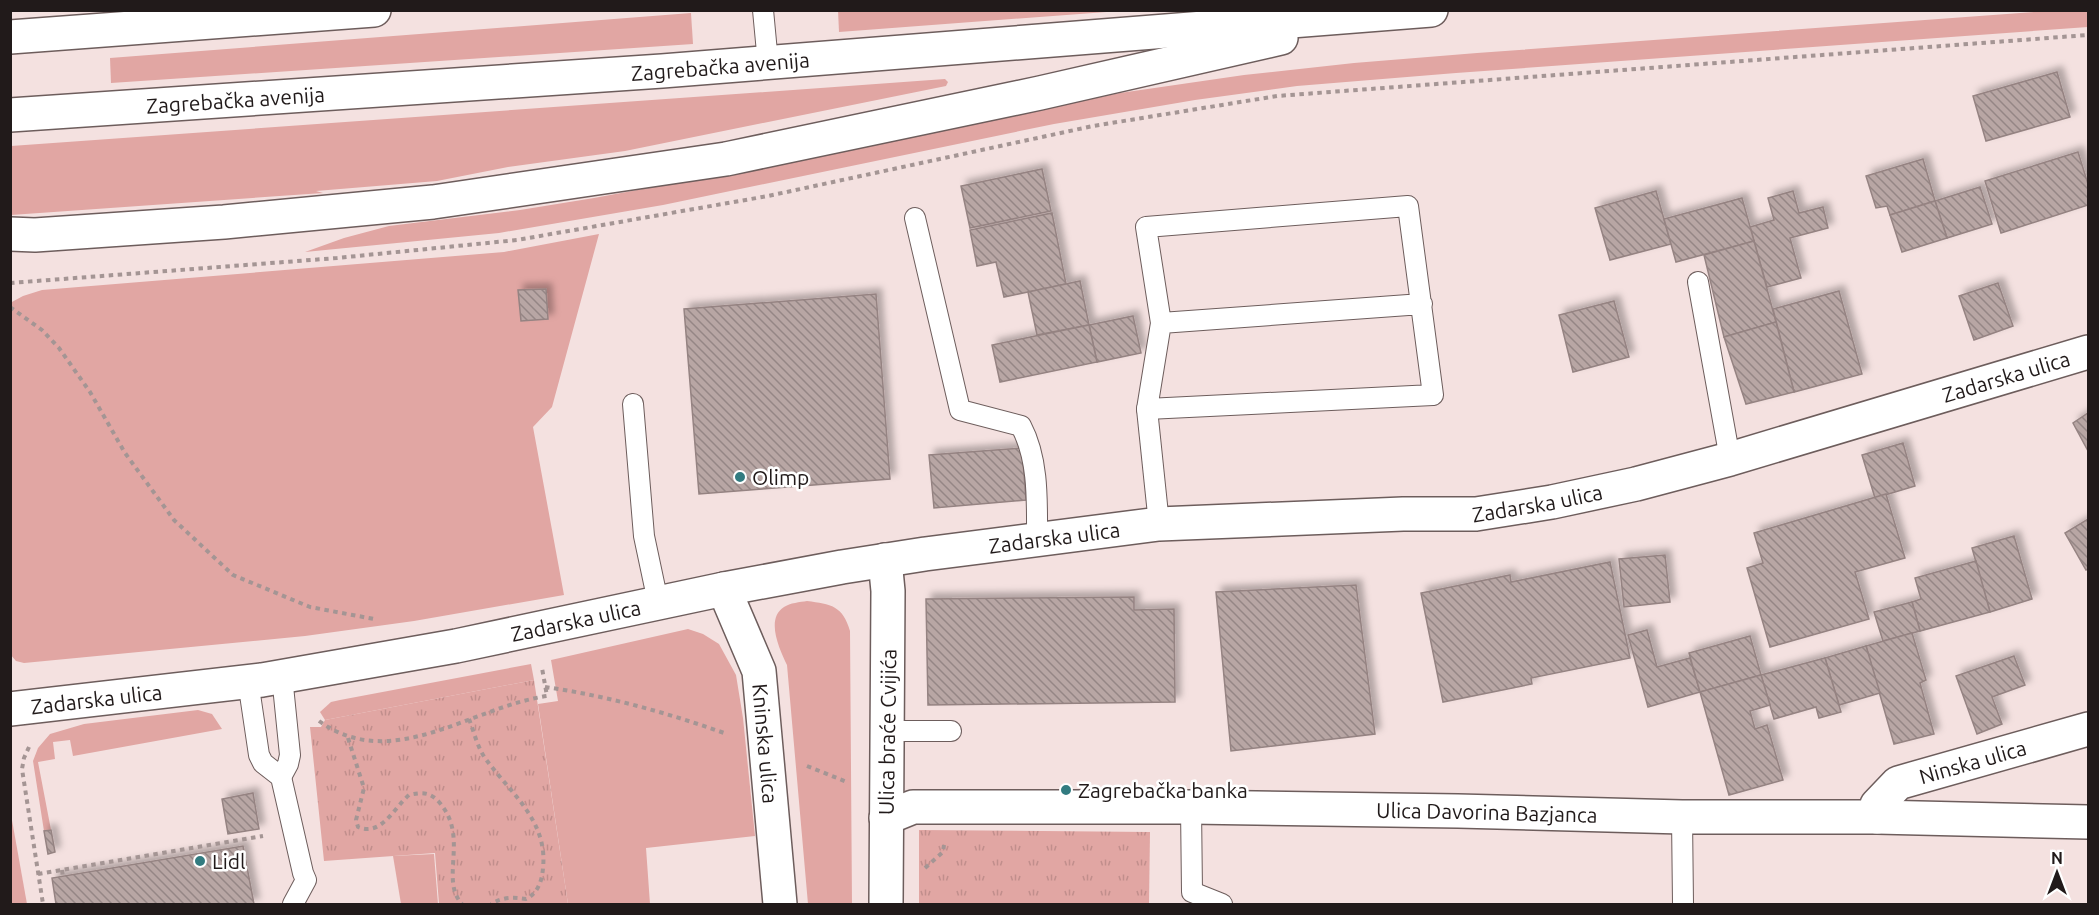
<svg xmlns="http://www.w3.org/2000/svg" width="2099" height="915" font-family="Ubuntu,sans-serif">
	<defs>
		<pattern id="park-tufts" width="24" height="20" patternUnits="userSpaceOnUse" patternTransform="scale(1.5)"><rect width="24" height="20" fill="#e1a6a3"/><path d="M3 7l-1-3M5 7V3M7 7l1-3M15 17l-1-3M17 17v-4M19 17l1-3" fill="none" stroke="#c18e8c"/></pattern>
		<pattern id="building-back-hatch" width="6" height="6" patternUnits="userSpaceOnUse" patternTransform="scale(1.5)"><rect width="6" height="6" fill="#b8a6a4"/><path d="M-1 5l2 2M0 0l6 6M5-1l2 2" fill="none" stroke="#958685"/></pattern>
		<filter id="shadow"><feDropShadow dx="5.5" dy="-5.5" stdDeviation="3" flood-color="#0004"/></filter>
	</defs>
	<rect width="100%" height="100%" fill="#f4e1e0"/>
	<g fill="#e1a6a3">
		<polygon points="838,10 1120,10 1120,11 839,32"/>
		<polygon points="2046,11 2088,11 2088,27 1456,73 1297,86 1195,100 1054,124 663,205 499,233 305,252 344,238 389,226 520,210 594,198 777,164 1120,93 1244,75 1354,63 1477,53"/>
		<polygon points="691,13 693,44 111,83 110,58"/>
		<polygon points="945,79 948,82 946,86 625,151 508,167 437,181 316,191 323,193 11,215 11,146"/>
		<polygon points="599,234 552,407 533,427 564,595 414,621 305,636 24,663 16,661 10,654 10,303 23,296 42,290 504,252"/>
		<path d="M807 601C831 604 843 606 850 631L852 904H808L787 665C780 650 765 619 784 607 790 603 800 602 807 601Z"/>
		<polygon points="688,629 703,634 719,644 736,675 743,718 755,836 646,848 650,904 568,904 538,704 558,701 551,660"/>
		<polygon points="531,664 534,680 325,720 320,712 331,702 340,700"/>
		<polygon points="198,710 212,714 222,729 73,756 70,740 53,742 55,759 38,762 51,830 44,831 33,761 38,748 50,734 84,724"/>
		<polygon points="10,809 27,904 11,904"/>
		<polygon points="434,854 438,904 401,904 393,856"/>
	</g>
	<g fill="url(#park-tufts)">
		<polygon points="534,680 568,904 439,904 435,853 324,861 310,727 321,727 325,720"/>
		<polygon points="919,830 1150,832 1149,904 919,904"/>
	</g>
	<g fill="url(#building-back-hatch)" stroke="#958382" stroke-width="1.5" filter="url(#shadow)">
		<polygon points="2057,72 2070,117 1986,141 1973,96"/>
		<polygon points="2078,152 2088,184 2088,205 2001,233 1985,181"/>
		<polygon points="1923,159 1935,201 1890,215 1887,206 1876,208 1866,176"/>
		<polygon points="1042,169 1051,211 970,228 961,186"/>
		<polygon points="1980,187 1992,224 1947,238 1935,201"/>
		<polygon points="1656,191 1671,244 1610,260 1595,208"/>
		<polygon points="1793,191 1799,213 1823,207 1828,228 1790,238 1801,278 1767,287 1750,227 1774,220 1768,198"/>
		<polygon points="1742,198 1754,241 1676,262 1664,219"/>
		<polygon points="1935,201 1947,238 1902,252 1890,215"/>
		<polygon points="1052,213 1066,284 1004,297 996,262 977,266 970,230"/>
		<polygon points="1754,241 1776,322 1724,337 1704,255"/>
		<polygon points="1080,281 1089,325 1037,335 1028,292"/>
		<polygon points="1998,283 2013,326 1974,340 1959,296"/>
		<polygon points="546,289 548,319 521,321 518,290"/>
		<polygon points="1839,291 1862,374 1794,392 1773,309"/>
		<polygon points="876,294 890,479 699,494 684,309"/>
		<polygon points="1614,301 1629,357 1573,372 1559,315"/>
		<polygon points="1133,316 1141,353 1097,362 1089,325"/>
		<polygon points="1776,322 1794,392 1746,404 1724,337"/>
		<polygon points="1089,325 1097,362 1000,382 992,345"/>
		<polygon points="2088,413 2088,451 2073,423"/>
		<polygon points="1903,443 1915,486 1875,498 1862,455"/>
		<polygon points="1022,448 1026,500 934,508 929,455"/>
		<polygon points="1886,494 1905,558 1855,572 1869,619 1770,647 1747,568 1763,563 1754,533"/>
		<polygon points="2088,519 2088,569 2086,570 2065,533"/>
		<polygon points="2014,536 2032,599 1990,612 1972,548"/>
		<polygon points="1665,555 1670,602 1624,607 1619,559"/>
		<polygon points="1976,561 1990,612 1920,631 1912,602 1921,599 1915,578"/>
		<polygon points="1610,562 1630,658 1531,678 1532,684 1443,702 1421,593 1510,575 1511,582"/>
		<polygon points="1356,585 1375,734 1231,751 1216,592"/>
		<polygon points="1134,597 1134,610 1174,609 1175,702 928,705 926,599"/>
		<polygon points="1912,602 1920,631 1883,641 1874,612"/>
		<polygon points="1647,630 1657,667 1690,658 1700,692 1648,707 1628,635"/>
		<polygon points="1912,633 1926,680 1920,683 1934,734 1894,744 1866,646"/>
		<polygon points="1750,636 1761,675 1700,692 1689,653"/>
		<polygon points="1866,646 1880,693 1839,705 1825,658"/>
		<polygon points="2014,656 2025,685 1992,697 2002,724 1977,734 1956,676"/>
		<polygon points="1825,658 1841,712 1819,718 1816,707 1774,719 1761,675"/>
		<polygon points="1761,675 1770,705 1750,711 1755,729 1767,725 1783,780 1729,795 1700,692"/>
		<polygon points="253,793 259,829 228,834 222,799"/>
		<polygon points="51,830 55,852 48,854 44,831"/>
		<polygon points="243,846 254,904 56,904 52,878"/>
	</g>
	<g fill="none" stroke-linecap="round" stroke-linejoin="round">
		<defs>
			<g id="lane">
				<polyline points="763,10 768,63"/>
				<path d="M915 218 960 410 1021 426C1039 460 1037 502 1037 541"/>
				<polyline points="1698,282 1730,459"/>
				<polyline points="1161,323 1146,227 1408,206 1433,395 1147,409 1161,323 1422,304"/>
				<polyline points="633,404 644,536 658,602"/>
				<polyline points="1147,409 1159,524"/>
				<polyline points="248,681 259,755 263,763 281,777 303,873 306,880 293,904"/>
				<polyline points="887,731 951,731"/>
				<polyline points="281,777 288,764 290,755 282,676"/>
				<polyline points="1191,807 1192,892 1222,904"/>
				<polyline points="1682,817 1683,904"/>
			</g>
			<g id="street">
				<polyline points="885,560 888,591 886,904"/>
				<path id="s1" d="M724 589 759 671 780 904"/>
				<path id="s2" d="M10 709 262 680 456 646 724 589 842 567 925 554 1159 524 1403 514H1476L1552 502 1636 484 1730 459 2088 352"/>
				<path id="s3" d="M1877 817V805L1898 783 2088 729"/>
				<path id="s4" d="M886 818 913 807H1191L1458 811 1682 817H1877L2088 822"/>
			</g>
			<g id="secondary">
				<polyline points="10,37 374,10"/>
				<path id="s5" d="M10 115 662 71 1431 10"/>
				<polyline points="10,234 35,235 224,222 433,202 726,159 1040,93 1281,38"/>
			</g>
		</defs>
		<use href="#lane" stroke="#6d5d5c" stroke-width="22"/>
		<use href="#street" stroke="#6d5d5c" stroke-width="36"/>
		<use href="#secondary" stroke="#6d5d5c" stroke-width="36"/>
		<g stroke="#a49594" stroke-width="4" stroke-dasharray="4.5 4.5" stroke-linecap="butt">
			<polyline points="10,283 337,258 517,240 768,196 1093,126 1277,96 2088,35"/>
			<polyline points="10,307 42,330 59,348 90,392 125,453 174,520 233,575 310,607 374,619"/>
			<path d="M545 687C608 696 668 713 727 734"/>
			<path d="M469 719C474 732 477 746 485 758 510 793 548 820 543 868 542 881 538 893 526 899 513 897 503 897 491 904"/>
			<path d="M319 721C392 774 471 707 547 696L542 668"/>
			<path d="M348 738 364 788 356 820 358 827C381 837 394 808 409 795 422 792 430 792 439 802 470 837 439 879 462 904"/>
			<polyline points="29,747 24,758 22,769 43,904"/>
			<polyline points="807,766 847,782"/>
			<polyline points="925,868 943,852 944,845"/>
			<polyline points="62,870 63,877"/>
			<polyline points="38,874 263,836"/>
		</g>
		<use href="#lane" stroke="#fff" stroke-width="20"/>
		<use href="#street" stroke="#fff" stroke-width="33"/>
		<use href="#secondary" stroke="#fff" stroke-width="33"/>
	</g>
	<g fill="#327b80" stroke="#fff" stroke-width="2">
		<circle cx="740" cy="477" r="6"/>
		<circle cx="1066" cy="790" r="6"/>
		<circle cx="200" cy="861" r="6"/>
	</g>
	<g text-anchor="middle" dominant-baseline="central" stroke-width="5" stroke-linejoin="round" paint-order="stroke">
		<g font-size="21" fill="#211a1a" stroke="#fff">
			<text stroke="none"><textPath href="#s5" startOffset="712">Zagrebačka avenija</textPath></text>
			<text stroke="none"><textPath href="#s5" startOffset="226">Zagrebačka avenija</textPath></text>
			<text stroke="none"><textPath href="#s2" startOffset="2030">Zadarska ulica</textPath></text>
			<text stroke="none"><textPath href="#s2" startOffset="1544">Zadarska ulica</textPath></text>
			<text stroke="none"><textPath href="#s2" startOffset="1059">Zadarska ulica</textPath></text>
			<text stroke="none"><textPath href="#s2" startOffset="573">Zadarska ulica</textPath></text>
			<text stroke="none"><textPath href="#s2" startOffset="87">Zadarska ulica</textPath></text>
			<text transform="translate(887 732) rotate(-89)">Ulica braće Cvijića</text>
			<text stroke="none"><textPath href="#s1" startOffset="162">Kninska ulica</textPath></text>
			<text stroke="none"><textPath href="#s3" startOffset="120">Ninska ulica</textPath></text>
			<text stroke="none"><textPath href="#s4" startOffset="603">Ulica Davorina Bazjanca</textPath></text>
		</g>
		<g font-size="21" fill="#211a1a" stroke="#fff" text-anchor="start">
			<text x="752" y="477">Olimp</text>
			<text x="1078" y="790">Zagrebačka banka</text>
			<text x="212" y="861">Lidl</text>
		</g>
	</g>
	<rect width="2099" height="915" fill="none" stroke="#211a1a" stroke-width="24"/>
	<g transform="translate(2057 873)" stroke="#ffffff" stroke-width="4.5" paint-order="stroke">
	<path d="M0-4.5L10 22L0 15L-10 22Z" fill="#211a1a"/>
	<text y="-9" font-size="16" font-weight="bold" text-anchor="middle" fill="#211a1a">N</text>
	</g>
</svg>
